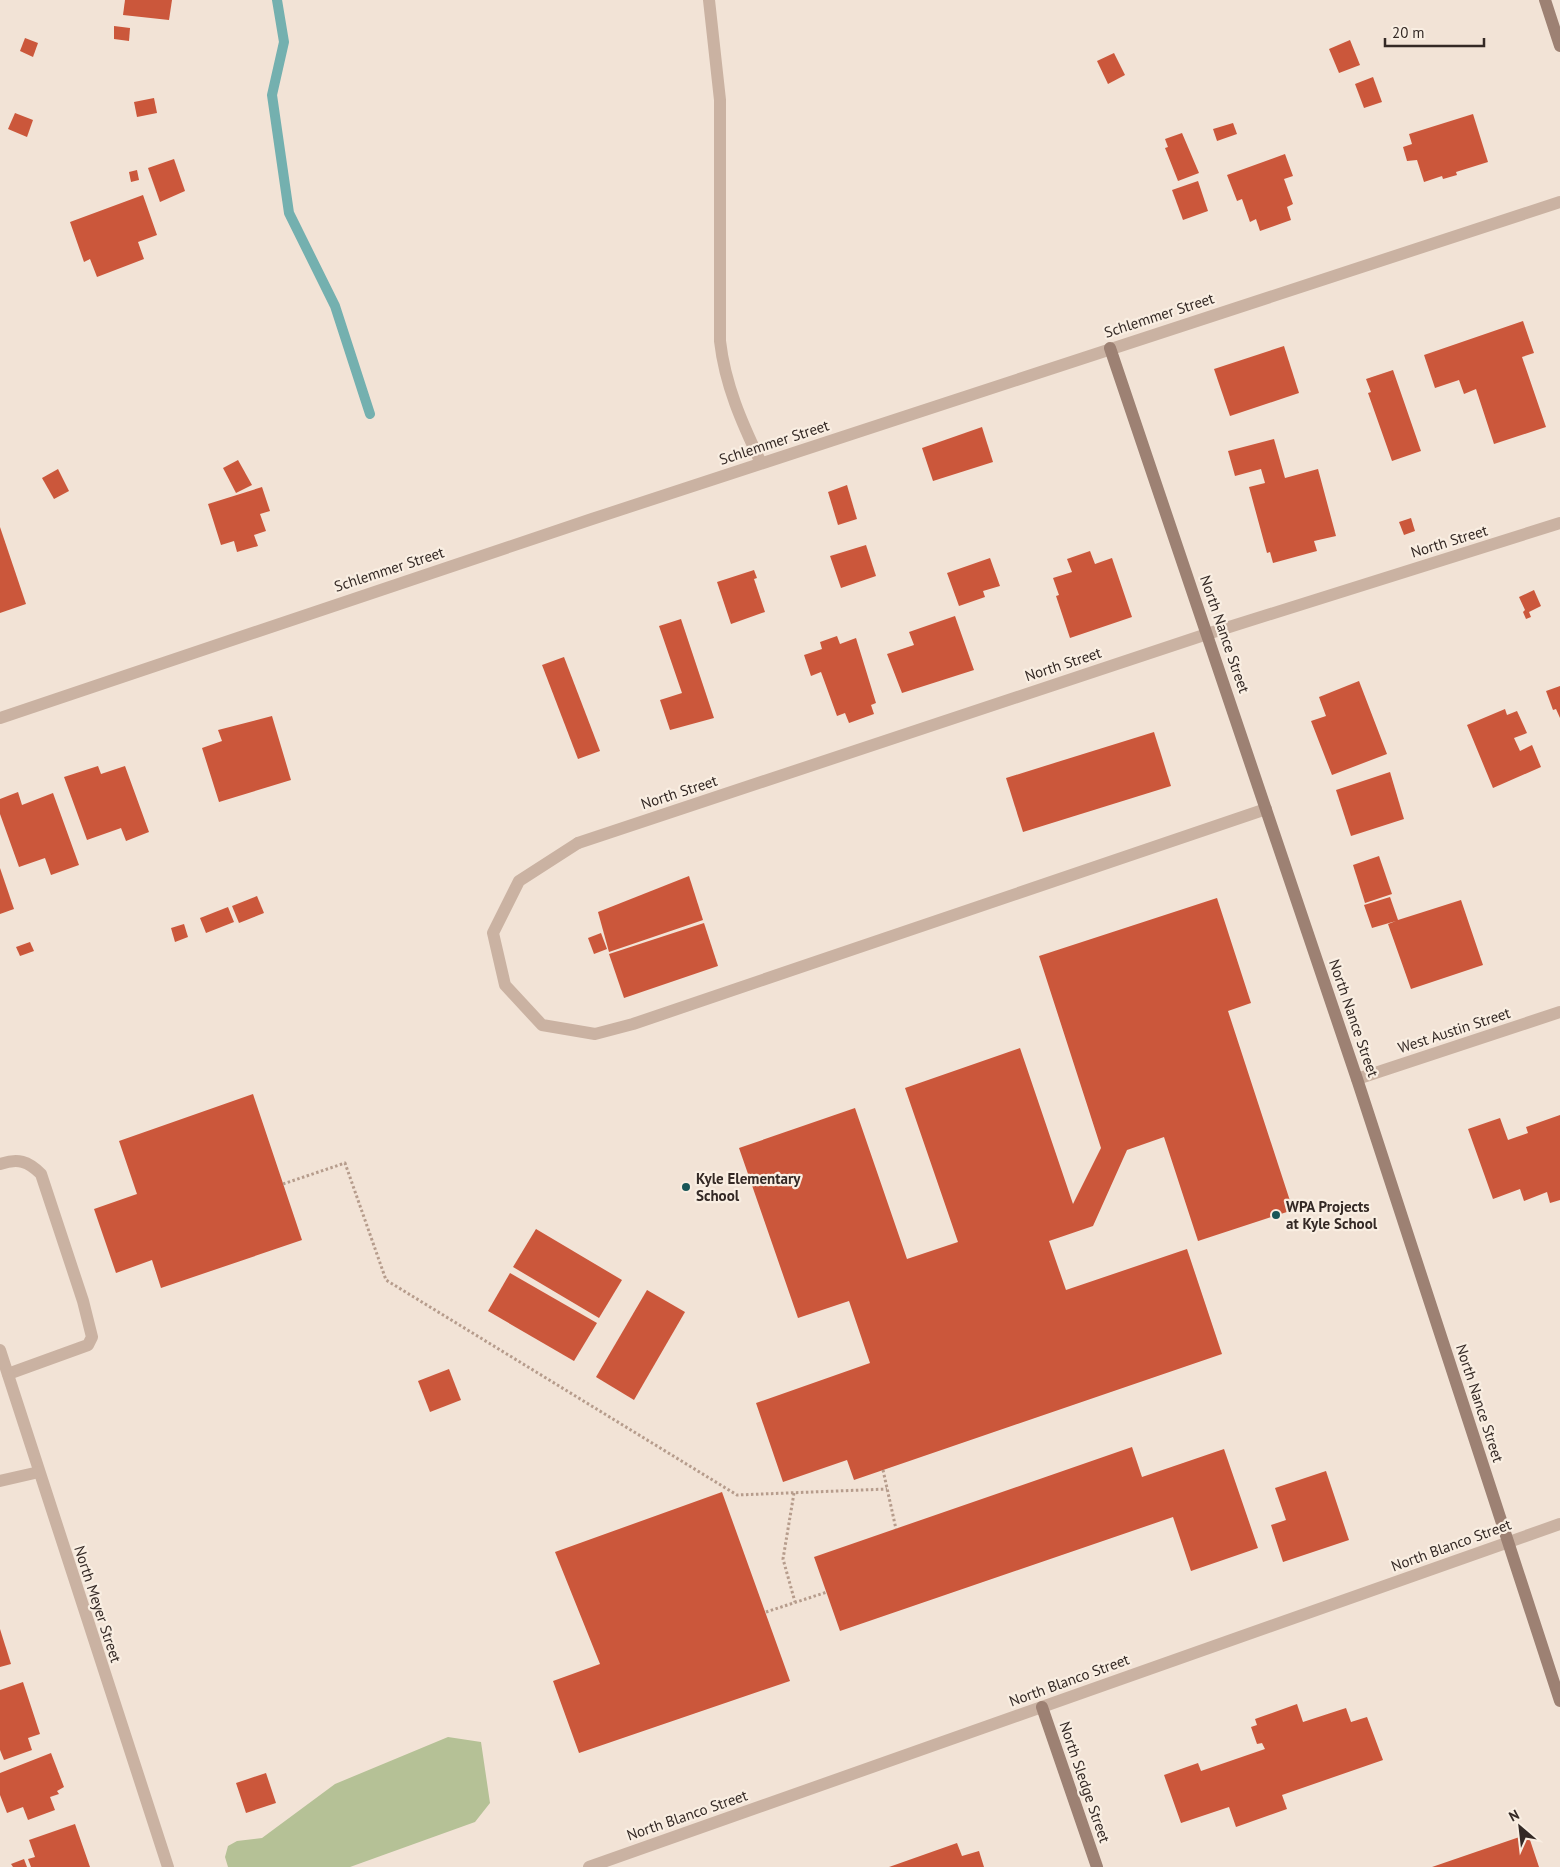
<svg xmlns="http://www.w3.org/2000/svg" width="1560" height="1867" font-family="'PT Sans',sans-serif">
	<rect width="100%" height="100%" fill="#f2e3d6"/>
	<polygon fill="#b5c196" points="448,1737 481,1742 490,1803 475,1822 350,1867 228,1867 225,1857 228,1846 237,1841 262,1838 335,1784"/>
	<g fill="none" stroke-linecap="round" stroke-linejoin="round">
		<polyline stroke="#74b0af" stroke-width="10" points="277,0 284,42 272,95 289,213 335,306 370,414"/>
	</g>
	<g fill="#cb573b">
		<polygon points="125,0 172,0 169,20 123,15"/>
		<polygon points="114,26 130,28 129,41 114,39"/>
		<polygon points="25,38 38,43 33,57 20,51"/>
		<polygon points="1350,40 1360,65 1339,73 1329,49"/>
		<polygon points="1114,53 1125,75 1108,84 1097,61"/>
		<polygon points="1373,77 1382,102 1364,108 1355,84"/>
		<polygon points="154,98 157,113 137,117 134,102"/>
		<polygon points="15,113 33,120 27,137 8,129"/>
		<polygon points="1473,114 1488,162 1456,172 1457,175 1443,179 1442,176 1424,182 1417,160 1407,161 1403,147 1412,144 1409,134"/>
		<polygon points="1233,123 1237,134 1217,141 1213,129"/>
		<polygon points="1182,133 1199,173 1178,181 1165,148 1168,147 1165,139"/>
		<polygon points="1285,154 1293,176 1284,179 1293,204 1287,207 1291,220 1260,231 1256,219 1250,222 1242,199 1237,201 1227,175"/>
		<polygon points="174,159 185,191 160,202 148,168"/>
		<polygon points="137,170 139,180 131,182 129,172"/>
		<polygon points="1198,181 1208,211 1183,220 1172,190"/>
		<polygon points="143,195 157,235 138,242 144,259 97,277 90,259 84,262 70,222"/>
		<polygon points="1523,321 1534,353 1522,357 1546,427 1494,444 1476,389 1464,394 1459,380 1435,388 1424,355"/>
		<polygon points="1284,346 1299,393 1230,416 1214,369"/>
		<polygon points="1393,370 1421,451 1392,461 1368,393 1371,392 1366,379"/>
		<polygon points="982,427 993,462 933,481 922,448"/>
		<polygon points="1274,439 1285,478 1318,469 1336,536 1314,541 1317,551 1273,563 1270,552 1267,553 1249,487 1265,483 1261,469 1235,476 1228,451"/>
		<polygon points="238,460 252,485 236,493 223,468"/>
		<polygon points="58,469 69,491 54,499 42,478"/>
		<polygon points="847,485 857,519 838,525 828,492"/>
		<polygon points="262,487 270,511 260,514 266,531 254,535 258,546 237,552 234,541 221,545 208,504"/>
		<polygon points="1411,518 1415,531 1404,535 1399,522"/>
		<polygon points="0,527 26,604 0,613"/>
		<polygon points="866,545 876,576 841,588 830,556"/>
		<polygon points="1090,551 1095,564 1112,558 1132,617 1070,638 1056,596 1059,595 1053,578 1072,572 1067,559"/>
		<polygon points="990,558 1000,586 983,591 985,597 959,606 947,573"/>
		<polygon points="754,570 757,578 754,579 765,612 731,624 717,582"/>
		<polygon points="1534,590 1541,606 1529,612 1531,617 1526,619 1523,612 1525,610 1519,597"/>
		<polygon points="955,616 974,670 902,693 887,654 914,645 909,632"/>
		<polygon points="681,619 714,718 670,730 660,700 682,693 659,626"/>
		<polygon points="837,636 840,644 856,638 876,703 871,705 874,714 849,723 845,713 837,716 821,672 811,676 804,655 822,649 820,642"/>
		<polygon points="564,657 600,751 578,759 542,665"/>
		<polygon points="1359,681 1387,754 1332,775 1311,721 1326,716 1319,697"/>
		<polygon points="1560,686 1560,718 1556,709 1553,710 1546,691"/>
		<polygon points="1505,709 1507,715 1517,711 1527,733 1514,738 1520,751 1532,745 1541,767 1493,788 1467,725"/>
		<polygon points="272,716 291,780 219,802 202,748 222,741 218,730"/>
		<polygon points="1154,732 1171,786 1023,832 1006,778"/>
		<polygon points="98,766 101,774 125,766 149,832 126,841 121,828 87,840 64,777"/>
		<polygon points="1390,772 1404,819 1351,836 1336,790"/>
		<polygon points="18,792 22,805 53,793 79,865 51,875 45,858 19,867 0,814 0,799"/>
		<polygon points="1379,856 1392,894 1365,903 1353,865"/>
		<polygon points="0,868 14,909 0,914"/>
		<polygon points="689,876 703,920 609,952 598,912"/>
		<polygon points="257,896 264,913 239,923 232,906"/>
		<polygon points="1390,897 1398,920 1461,900 1483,965 1411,989 1388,924 1396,921 1372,928 1364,905"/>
		<polygon points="1217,898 1251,1003 1228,1011 1293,1210 1198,1241 1164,1137 1127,1150 1093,1226 1049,1241 1066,1290 1187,1249 1222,1354 854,1480 847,1460 783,1482 756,1403 870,1363 849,1301 798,1318 739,1148 855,1108 907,1259 958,1242 905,1088 1020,1048 1073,1204 1101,1148 1039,956"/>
		<polygon points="228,907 234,922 206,933 200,918"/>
		<polygon points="704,923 718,966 624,998 609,954"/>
		<polygon points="184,924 188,937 175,942 171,928"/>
		<polygon points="601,933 607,949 594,954 588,938"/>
		<polygon points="30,942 34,951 20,956 16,947"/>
		<polygon points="253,1094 302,1240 161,1288 152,1260 116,1273 94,1209 137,1194 119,1141"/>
		<polygon points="1560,1115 1560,1200 1550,1203 1547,1192 1524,1201 1520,1189 1493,1199 1468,1129 1500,1118 1508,1140 1528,1133 1526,1127"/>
		<polygon points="536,1229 622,1280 599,1318 513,1267"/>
		<polygon points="510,1273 597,1323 574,1361 488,1311"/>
		<polygon points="647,1290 685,1312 634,1400 596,1377"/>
		<polygon points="449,1369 461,1400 430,1412 418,1381"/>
		<polygon points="1132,1447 1142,1477 1224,1449 1258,1548 1191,1571 1173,1517 840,1631 814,1557"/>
		<polygon points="1326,1471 1349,1540 1283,1562 1271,1525 1286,1520 1275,1488"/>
		<polygon points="722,1492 790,1681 579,1753 553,1681 600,1664 555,1552"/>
		<polygon points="0,1629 11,1664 0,1667"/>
		<polygon points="23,1682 40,1734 28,1738 32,1750 4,1760 0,1750 0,1690"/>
		<polygon points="1297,1704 1303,1722 1346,1708 1351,1722 1367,1717 1383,1760 1282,1795 1287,1809 1236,1827 1229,1807 1181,1823 1164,1775 1198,1763 1201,1771 1265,1749 1262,1743 1257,1744 1251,1727 1257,1725 1255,1719"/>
		<polygon points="51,1753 64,1787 57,1791 59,1794 50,1797 55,1810 28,1820 23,1807 7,1813 0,1795 0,1773"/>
		<polygon points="266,1773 276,1803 246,1813 236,1783"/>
		<polygon points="75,1824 90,1867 31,1867 28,1859 35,1857 29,1840"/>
		<polygon points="1528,1834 1539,1867 1432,1867"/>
		<polygon points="957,1843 962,1856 979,1851 984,1867 889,1867"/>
		<polygon points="24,1859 27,1867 13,1867 11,1864"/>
	</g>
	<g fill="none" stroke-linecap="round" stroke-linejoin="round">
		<g stroke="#b69c8c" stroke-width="3" stroke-dasharray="2.5 2.5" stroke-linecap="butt">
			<polyline points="283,1184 345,1163 386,1280 737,1495 887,1489"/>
			<polyline points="883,1470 896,1529"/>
			<polyline points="794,1493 783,1559 795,1602"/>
			<polyline points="766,1612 827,1592"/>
		</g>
		<g stroke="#cab2a2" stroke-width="12">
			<path d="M709 0 720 100V341C725 385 742 423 761 463"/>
			<polyline points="578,843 519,881 493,933 505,985 542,1025 595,1034 633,1024 1266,809"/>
			<path d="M0 1164C18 1158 28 1161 41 1174L83 1301 92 1337 88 1345 8 1374"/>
		</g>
		<g stroke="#cab2a2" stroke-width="12">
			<polyline points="0,718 592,519 1560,202"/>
			<polyline points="578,843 1207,634 1560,523"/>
			<polyline points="1357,1079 1560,1012"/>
			<polyline points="0,1350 168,1867"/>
			<polyline points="0,1481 39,1472"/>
			<polyline points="589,1867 1560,1524"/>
		</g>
		<g stroke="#9d8173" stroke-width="12">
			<polyline points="1545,0 1560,46"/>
			<polyline points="1110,348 1357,1079 1560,1701"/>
			<polyline points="1042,1707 1097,1867"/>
		</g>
	</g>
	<g fill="#195657" stroke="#f9eee2" stroke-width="2">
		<circle cx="686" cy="1187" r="5"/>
		<circle cx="1276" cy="1215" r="5"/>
	</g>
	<g text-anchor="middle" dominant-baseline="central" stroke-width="4.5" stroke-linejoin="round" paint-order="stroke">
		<g font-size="15" fill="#342925" stroke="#f9eee2">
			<text transform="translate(1159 315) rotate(-18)">Schlemmer Street</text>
			<text transform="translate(774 442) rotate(-18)">Schlemmer Street</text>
			<text transform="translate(1449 541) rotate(-17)">North Street</text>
			<text transform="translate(389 569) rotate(-18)">Schlemmer Street</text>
			<text transform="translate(1225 634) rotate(71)">North Nance Street</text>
			<text transform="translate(1063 664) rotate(-18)">North Street</text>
			<text transform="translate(679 792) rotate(-18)">North Street</text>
			<text transform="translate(1354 1018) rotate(71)">North Nance Street</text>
			<text transform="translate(1454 1030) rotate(-18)">West Austin Street</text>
			<text transform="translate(1480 1403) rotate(72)">North Nance Street</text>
			<text transform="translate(1451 1545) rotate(-20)">North Blanco Street</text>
			<text transform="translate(98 1604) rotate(72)">North Meyer Street</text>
			<text transform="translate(1069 1680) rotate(-20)">North Blanco Street</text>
			<text transform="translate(1085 1782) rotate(71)">North Sledge Street</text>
			<text transform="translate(687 1815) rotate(-19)">North Blanco Street</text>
		</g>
		<g font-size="15" font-weight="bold" fill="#342925" stroke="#f9eee2" text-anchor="start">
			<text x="696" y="1178">Kyle Elementary<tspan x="696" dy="17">School</tspan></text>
			<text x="1286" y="1206">WPA Projects<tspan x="1286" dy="17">at Kyle School</tspan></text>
		</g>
	</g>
	<g transform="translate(1520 1827) rotate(332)" stroke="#f9eee2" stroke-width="4" paint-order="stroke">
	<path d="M0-4L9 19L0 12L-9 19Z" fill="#342925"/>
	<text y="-8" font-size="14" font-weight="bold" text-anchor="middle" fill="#342925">N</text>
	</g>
	<path d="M1385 38v8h99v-8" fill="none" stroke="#342925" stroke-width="2.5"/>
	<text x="1392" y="38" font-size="15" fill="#342925" stroke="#f9eee2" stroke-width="4" paint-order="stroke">20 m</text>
</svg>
